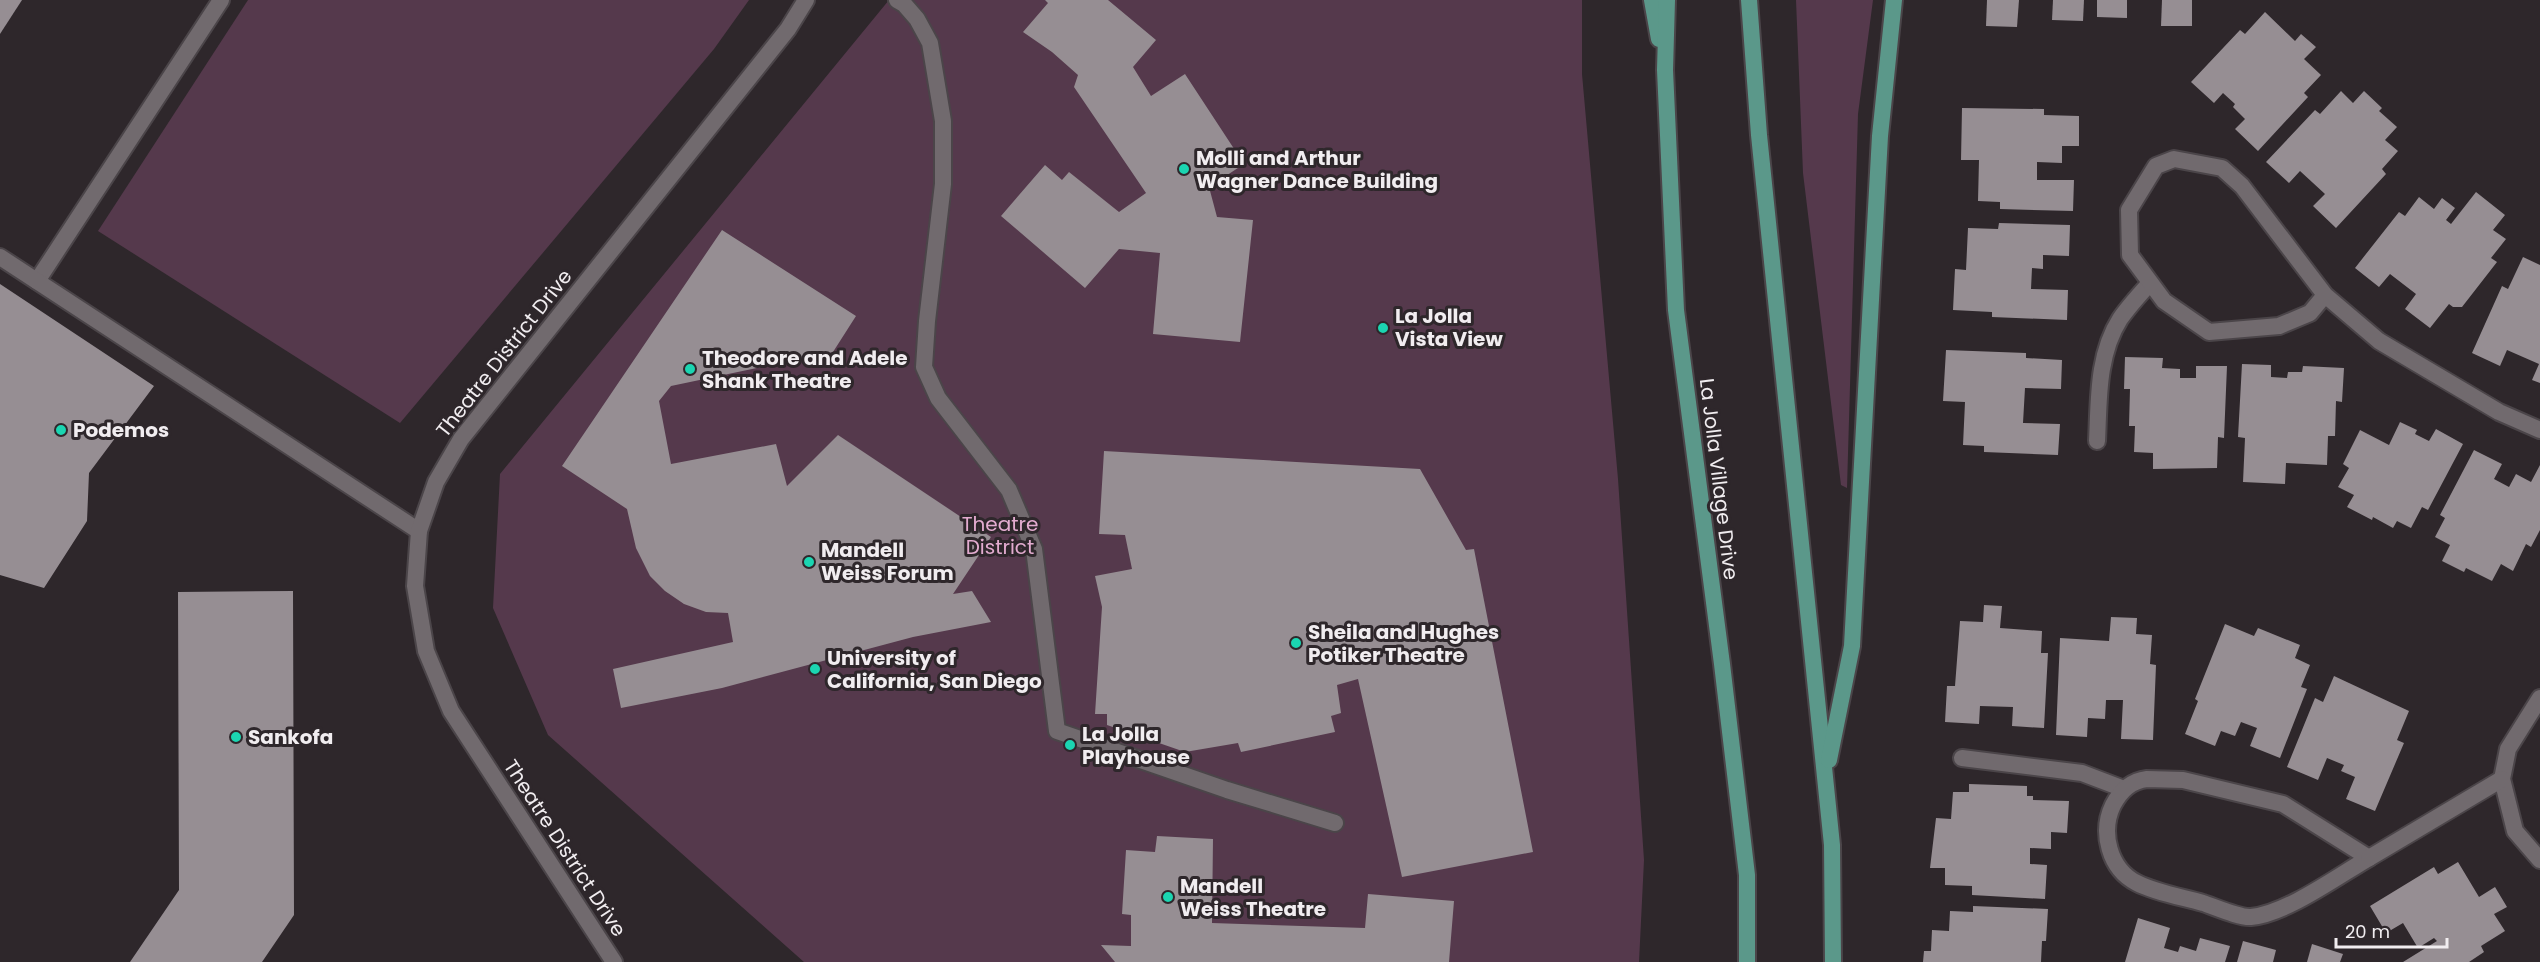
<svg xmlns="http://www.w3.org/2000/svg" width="2540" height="962" font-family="Poppins,sans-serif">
	<rect width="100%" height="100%" fill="#2e272b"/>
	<g fill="#55394c">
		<polygon points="248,0 749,0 714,49 400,423 98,231"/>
		<polygon points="889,0 1582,0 1582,74 1618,479 1644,860 1639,962 804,962 548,735 493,608 500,474"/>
		<polygon points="1796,0 1873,0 1858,114 1847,488 1841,485 1803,173"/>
	</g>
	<g fill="#968e93">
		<polygon points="0,0 22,0 0,34"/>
		<polygon points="1045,0 1108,0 1156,40 1133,67 1151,96 1185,74 1244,164 1209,187 1217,217 1253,220 1240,342 1153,334 1160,253 1119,249 1085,288 1001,216 1045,165 1062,180 1069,172 1119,212 1146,193 1074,87 1078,75 1052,52 1023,32 1048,3"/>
		<polygon points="1987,0 2019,0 2017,27 1986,26"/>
		<polygon points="2053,0 2084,0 2083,21 2052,20"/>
		<polygon points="2097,0 2127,0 2127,18 2097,17"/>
		<polygon points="2162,0 2192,0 2192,26 2161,26"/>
		<polygon points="2265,12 2295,41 2301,34 2316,47 2304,59 2321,75 2304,93 2308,97 2258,151 2235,129 2245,119 2233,107 2235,104 2223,93 2214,103 2191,82 2240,30 2245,34"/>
		<polygon points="2341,91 2353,103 2364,91 2382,108 2379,111 2397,127 2385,140 2398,151 2382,169 2386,174 2336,228 2313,206 2325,194 2300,171 2289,183 2266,162 2315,110 2320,114"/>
		<polygon points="1962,108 2044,109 2044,115 2079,116 2079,146 2062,146 2062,163 2037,162 2037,180 2074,180 2073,211 2000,209 2000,202 1978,201 1979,160 1961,160"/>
		<polygon points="2476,192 2505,215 2493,230 2506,239 2491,258 2497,262 2462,307 2453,307 2449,304 2430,328 2405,309 2416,294 2390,274 2379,287 2355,268 2399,212 2405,216 2419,197 2434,209 2442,198 2455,208 2446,220 2451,224"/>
		<polygon points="1999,223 2070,225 2069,256 2043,255 2043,269 2032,268 2031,289 2068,290 2067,320 1992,317 1992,312 1953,310 1955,269 1966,270 1968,228 1998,229"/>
		<polygon points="722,230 856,316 833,352 671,386 659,401 671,464 776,444 787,486 838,435 991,537 953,594 972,591 991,622 913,637 722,688 621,708 613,669 733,642 728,613 706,612 684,604 665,591 650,576 636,548 627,509 562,466"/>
		<polygon points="2523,257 2540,265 2540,383 2532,380 2539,364 2507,350 2500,366 2472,353 2502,286 2508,289"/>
		<polygon points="0,284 154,386 89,473 87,521 44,588 0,575"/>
		<polygon points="1946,350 2026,353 2026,358 2062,360 2061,389 2025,388 2023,423 2060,424 2058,455 1984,452 1984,446 1963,445 1965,402 1943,401"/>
		<polygon points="2125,357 2163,358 2162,368 2180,369 2180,378 2196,378 2196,366 2227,366 2224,438 2218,437 2217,468 2153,469 2153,453 2134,452 2135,426 2129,426 2130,389 2124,389"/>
		<polygon points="2242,364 2271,365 2271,377 2287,378 2288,372 2302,372 2303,366 2344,368 2342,402 2336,401 2335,436 2328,436 2327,465 2286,463 2285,484 2243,482 2245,438 2238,437"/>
		<polygon points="2400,422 2417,430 2415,434 2429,441 2436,429 2463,444 2428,510 2422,507 2411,528 2397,521 2393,528 2373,517 2372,520 2347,507 2354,495 2338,487 2349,468 2343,464 2360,430 2389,445"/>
		<polygon points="2474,450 2502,464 2494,479 2509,487 2516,474 2531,482 2540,465 2540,530 2531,547 2526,544 2513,571 2501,564 2492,581 2466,568 2464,572 2442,561 2450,545 2435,537 2445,518 2440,515"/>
		<polygon points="1104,451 1420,469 1466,550 1474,549 1533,852 1402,877 1358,679 1337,685 1341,713 1331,716 1335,732 1241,752 1238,743 1185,752 1107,725 1107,714 1095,714 1102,607 1095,576 1132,569 1125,535 1099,534"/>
		<polygon points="293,591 294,915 262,962 130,962 179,890 178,592"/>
		<polygon points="1984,605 2002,606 2000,628 2042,631 2041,653 2048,653 2044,728 2012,726 2013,707 1980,706 1979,724 1945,722 1947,686 1955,686 1960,621 1983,622"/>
		<polygon points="2111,617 2137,618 2136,634 2152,635 2150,664 2156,665 2153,740 2121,739 2123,700 2106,700 2105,719 2088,718 2087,737 2056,735 2060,638 2109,641"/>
		<polygon points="2225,624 2254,636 2258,628 2300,645 2295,658 2310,665 2301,687 2307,689 2280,758 2250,746 2257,728 2241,722 2235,736 2221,731 2215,746 2185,734 2198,701 2195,699"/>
		<polygon points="2334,676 2409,711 2397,740 2404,743 2375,811 2346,799 2355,777 2341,771 2344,765 2327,758 2318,780 2287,767 2315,698 2323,702"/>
		<polygon points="1969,784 2027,786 2027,796 2033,796 2033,800 2069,801 2067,833 2051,832 2051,849 2030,848 2030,864 2047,865 2045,899 1972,895 1972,886 1945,885 1945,868 1930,868 1936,818 1951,819 1953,792 1969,792"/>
		<polygon points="1157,836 1213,839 1212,923 1365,928 1368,894 1454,901 1449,962 1115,962 1101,945 1131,946 1131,915 1122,914 1126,850 1155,852"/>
		<polygon points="2458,862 2479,897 2495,887 2507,907 2494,914 2505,931 2481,946 2484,952 2469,962 2403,962 2437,941 2434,938 2418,948 2403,923 2386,933 2370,906 2434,867 2438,874"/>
		<polygon points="1973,906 2048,909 2046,941 2042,941 2041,962 1923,962 1924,951 1931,951 1932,930 1949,931 1950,911 1973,912"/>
		<polygon points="2138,918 2170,928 2164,948 2178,952 2180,946 2196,951 2200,938 2230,946 2225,962 2125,962"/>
		<polygon points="2243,941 2276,950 2273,962 2237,962"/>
		<polygon points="2312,944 2343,954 2340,962 2307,962"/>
	</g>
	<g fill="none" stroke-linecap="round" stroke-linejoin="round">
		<defs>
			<g id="service">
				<polyline points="897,0 904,4 917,19 930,43 943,121 943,184 927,321 924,367 938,398 1009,490 1034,549 1057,731 1227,790 1335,823"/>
				<path d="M2097 441C2099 401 2097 355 2120 319 2129 306 2140 294 2150 283"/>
				<polyline points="1962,758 2082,773 2124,789"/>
			</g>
			<polyline id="pedestrian" points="37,281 221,0"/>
			<g id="minor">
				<polyline points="0,257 419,531"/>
				<polyline points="2325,295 2310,313 2279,326 2209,332 2164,301 2130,255 2129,210 2156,166 2174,159 2222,168 2242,186 2325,295 2379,341 2499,412 2540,430"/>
				<polyline points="2540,698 2508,749 2502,779 2515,831 2540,860"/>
				<path d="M2147 779 2183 780 2283 804 2369 858C2338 876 2286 914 2251 917 2240 918 2215 907 2203 903 2182 897 2157 893 2137 883 2109 869 2100 832 2113 805 2121 790 2131 781 2147 779Z"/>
				<polyline points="2369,858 2502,779"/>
			</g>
			<polyline id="tertiary" points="614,962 451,711 426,651 415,586 419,531 436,482 461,439 788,29 806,0"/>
			<g id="primary">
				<polyline points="1652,0 1659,39"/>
				<polyline points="1667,0 1665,70 1676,310 1722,664 1747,875 1747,962"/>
				<polyline points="1749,0 1759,135 1832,845 1833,962"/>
				<polyline points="1829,760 1852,646 1880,136 1894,0"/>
			</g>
		</defs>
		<use href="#service" stroke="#4b4549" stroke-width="20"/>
		<use href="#pedestrian" stroke="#4b4549" stroke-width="20"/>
		<use href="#minor" stroke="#4b4549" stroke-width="20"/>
		<use href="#tertiary" stroke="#4b4549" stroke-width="20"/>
		<use href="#primary" stroke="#4b4549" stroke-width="20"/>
		<use href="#service" stroke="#716a6e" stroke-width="16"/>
		<use href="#pedestrian" stroke="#716a6e" stroke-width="16"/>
		<use href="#minor" stroke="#716a6e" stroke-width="16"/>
		<use href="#tertiary" stroke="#716a6e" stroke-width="16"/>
		<use href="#primary" stroke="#5b988a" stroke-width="16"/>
	</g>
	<g fill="#1bd5b1" stroke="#2e272b" stroke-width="2">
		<circle cx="1184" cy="169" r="6"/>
		<circle cx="1383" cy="328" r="6"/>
		<circle cx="690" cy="369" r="6"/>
		<circle cx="61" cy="430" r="6"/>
		<circle cx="809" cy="562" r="6"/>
		<circle cx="1296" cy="643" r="6"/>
		<circle cx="815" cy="669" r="6"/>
		<circle cx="236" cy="737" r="6"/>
		<circle cx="1070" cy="745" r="6"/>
		<circle cx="1168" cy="897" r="6"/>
	</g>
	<g text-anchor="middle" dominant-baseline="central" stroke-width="6" stroke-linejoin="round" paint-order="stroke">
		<g font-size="20" font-weight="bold" fill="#f1edf0" stroke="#2e272b" text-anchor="start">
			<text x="1196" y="158">Molli and Arthur<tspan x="1196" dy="23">Wagner Dance Building</tspan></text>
			<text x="1395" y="316">La Jolla<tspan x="1395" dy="23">Vista View</tspan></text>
			<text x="702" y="358">Theodore and Adele<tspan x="702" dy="23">Shank Theatre</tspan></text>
			<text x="73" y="430">Podemos</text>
			<text x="821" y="550">Mandell<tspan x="821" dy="23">Weiss Forum</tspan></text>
			<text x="1308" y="632">Sheila and Hughes<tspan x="1308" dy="23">Potiker Theatre</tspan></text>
			<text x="827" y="658">University of<tspan x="827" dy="23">California, San Diego</tspan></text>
			<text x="1082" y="734">La Jolla<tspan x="1082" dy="23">Playhouse</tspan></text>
			<text x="248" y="737">Sankofa</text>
			<text x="1180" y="886">Mandell<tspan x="1180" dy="23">Weiss Theatre</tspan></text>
		</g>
		<g font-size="20" fill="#f1edf0" stroke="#2e272b">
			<text transform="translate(504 353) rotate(-52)">Theatre District Drive</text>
			<text transform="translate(1719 479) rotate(83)">La Jolla Village Drive</text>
			<text transform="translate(565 848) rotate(57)">Theatre District Drive</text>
		</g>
		<g font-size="20" fill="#e3acd0" stroke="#2e272b">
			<text x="1000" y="524">Theatre<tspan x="1000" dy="23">District</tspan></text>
		</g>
	</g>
	<path d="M2336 938v9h111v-9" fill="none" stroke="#f1edf0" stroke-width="3"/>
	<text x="2345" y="938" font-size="18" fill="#f1edf0" stroke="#2e272b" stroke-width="4.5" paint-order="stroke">20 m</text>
</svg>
